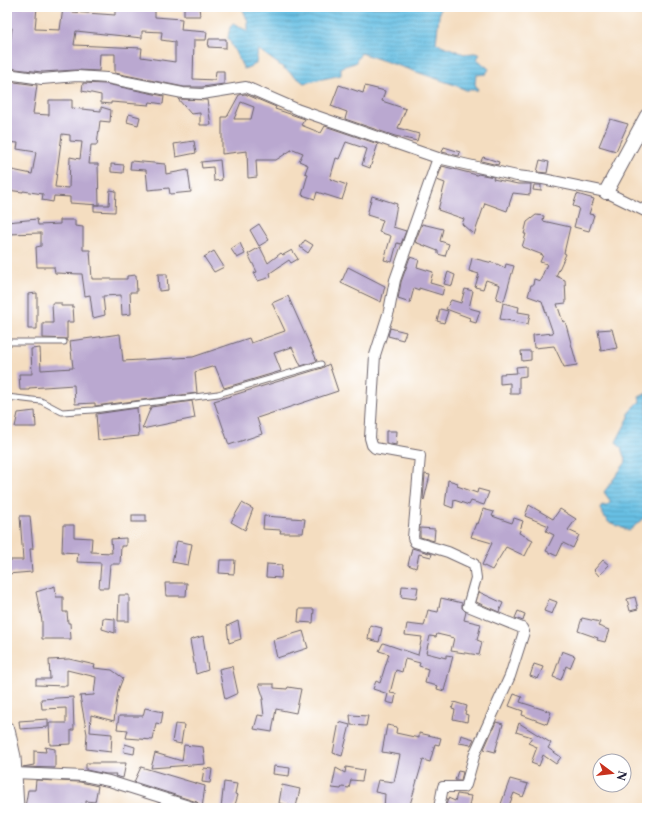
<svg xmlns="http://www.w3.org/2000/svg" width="654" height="815" font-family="'Libre Caslon Text',serif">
	<defs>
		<pattern id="water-rules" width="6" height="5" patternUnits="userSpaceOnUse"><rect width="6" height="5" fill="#67c0e4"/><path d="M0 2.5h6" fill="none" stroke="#549cba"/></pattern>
	</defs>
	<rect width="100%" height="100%" fill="#fff"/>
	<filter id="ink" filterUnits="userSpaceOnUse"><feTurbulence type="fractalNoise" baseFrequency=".025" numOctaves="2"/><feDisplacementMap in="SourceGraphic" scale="8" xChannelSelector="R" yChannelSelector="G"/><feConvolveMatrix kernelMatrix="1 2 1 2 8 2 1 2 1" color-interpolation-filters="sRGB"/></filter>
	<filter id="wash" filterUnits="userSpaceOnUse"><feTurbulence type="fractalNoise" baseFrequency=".012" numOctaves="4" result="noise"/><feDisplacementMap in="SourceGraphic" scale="16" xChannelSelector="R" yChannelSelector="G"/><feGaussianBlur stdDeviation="0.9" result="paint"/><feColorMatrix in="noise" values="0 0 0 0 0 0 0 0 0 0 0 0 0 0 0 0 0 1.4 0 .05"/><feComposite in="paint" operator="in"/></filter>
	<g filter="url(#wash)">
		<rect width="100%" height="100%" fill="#f4ddc0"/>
		<g fill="url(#water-rules)" stroke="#447190">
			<polygon points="242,7 440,7 436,43 464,54 474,53 480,54 477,59 489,69 486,74 476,75 475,84 478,90 466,90 452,84 361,53 355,63 341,67 341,75 304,83 258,49 256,64 244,69 228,38 230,27 233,24 248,31 248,22"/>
			<polygon points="647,393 647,515 629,531 607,521 600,509 602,505 606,506 611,502 604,492 626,462 621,448 616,442 629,417 629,412 640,401 639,397"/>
		</g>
		<g id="blocks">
			<g fill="#baa8d0" fill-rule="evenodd">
				<path d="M7 7H37L35 29 60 30 63 8H73L72 12 115 15V7H155V17L182 19 181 30 207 32 206 40H194L193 79 215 80 216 71H224V84L202 87H184L115 73V54H100L99 71 76 70 42 72 7 68V52H9L12 28 7 27ZM76 31 142 38V31L162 32 161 40 175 42V62L141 57 142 48 74 45Z"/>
				<polygon points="184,7 199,7 200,16 184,16"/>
				<polygon points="209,39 226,39 226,48 208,47"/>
				<path d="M7 81 37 85 33 114 49 115V100H72V108L101 111V107L111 110 110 122 100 121 97 145H91L89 164H98L99 205 70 203V197L54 196 53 202 42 200 43 194 23 191V192L7 190V169L32 174 36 152 17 149 18 143 7 142 10 112 7 111ZM62 134 70 135V141L82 142 80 159 70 157 69 188 55 187Z"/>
				<polygon points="83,83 106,84 164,96 163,104 150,102 149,105 111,102 111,104 101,103 101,95 82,91"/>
				<polygon points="339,85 363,93 365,86 385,91 382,101 406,109 398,128 419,134 417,141 395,136 345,119 347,112 331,106"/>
				<path d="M245 94 276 107 275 109 305 119 301 125 321 133 325 126 378 144 370 168 362 165 367 149 346 142 339 159 336 158 330 179 347 185 342 200 317 192 315 199 302 195 308 174 305 173 308 165 299 161 303 153 293 149 276 160H256L257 177 248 178 247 151 222 154V117H227L239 95ZM241 102 254 107 251 119H234Z"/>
				<polygon points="178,99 207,100 211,125 200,125 200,113 191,114"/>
				<polygon points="129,114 140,117 138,125 127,122"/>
				<polygon points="610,119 628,124 616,151 599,146"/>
				<polygon points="194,141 196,153 176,157 174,144"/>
				<polygon points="444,147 460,152 459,156 442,152"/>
				<polygon points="483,157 499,162 498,165 481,161"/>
				<polygon points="220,160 222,180 214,181 213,167 202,168 201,162"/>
				<polygon points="540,160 549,162 547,173 537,172"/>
				<polygon points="131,161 165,164 166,174 188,170 191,192 170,194 169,188 148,190 146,170 130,169"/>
				<polygon points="111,164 124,165 123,173 111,172"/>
				<polygon points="442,166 477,175 478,174 494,177 493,179 518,184 531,184 530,195 513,193 507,211 485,203 474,235 462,224 464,219 438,210 445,183 437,180"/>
				<polygon points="534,185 541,185 541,191 533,190"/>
				<polygon points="110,190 116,191 115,212 94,211 94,205 109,205"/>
				<polygon points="577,194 594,199 589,214 594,215 589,231 574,227 579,208 573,206"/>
				<polygon points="372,196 397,204 393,227 406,231 401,244 397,243 392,262 384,260 391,236 379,232 383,220 367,215"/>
				<polygon points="536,215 544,216 543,221 570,227 564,253 566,254 556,276 565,280 566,303 557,304 563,322 565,321 577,365 564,367 554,346 534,348 533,335 553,333 542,301 528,296 531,285 533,285 534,279 540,281 547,264 540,262 543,255 522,247 526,234 524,234 527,222"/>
				<polygon points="37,219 38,225 60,224 60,220 75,220 75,226 83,227 83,250 90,250 92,279 127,279 127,276 136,275 137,292 130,292 131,314 122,315 121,295 103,296 105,315 93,318 90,295 85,296 82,274 55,273 54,267 37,267 36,247 41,246 41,233 7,234 7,222"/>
				<polygon points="259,224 269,240 259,246 250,230"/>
				<polygon points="422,224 443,229 440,241 449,244 445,256 438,254 438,251 415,242"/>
				<polygon points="305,240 313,245 308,253 300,247"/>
				<polygon points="240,243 245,254 237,258 231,249"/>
				<polygon points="260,247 268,263 281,253 283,255 292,250 298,259 291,263 289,260 270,273 271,277 258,281 254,273 257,272 248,254"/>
				<polygon points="214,251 224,267 214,272 204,257"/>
				<polygon points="410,257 419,260 417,267 433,272 430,283 444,287 442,295 419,288 419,290 414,288 410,303 398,299 401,282"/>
				<polygon points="472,258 497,264 505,268 506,264 514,266 504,301 496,299 500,285 486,280 483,289 475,287 479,274 469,271"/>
				<polygon points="348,267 385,286 381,302 341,283"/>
				<polygon points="448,272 455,275 452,286 444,284"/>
				<polygon points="158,274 167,274 168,290 159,291"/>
				<polygon points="465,289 473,291 469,308 480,311 476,323 469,321 470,318 446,309 451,300 461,303"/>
				<polygon points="37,293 37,329 28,329 28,294"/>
				<polygon points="288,296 317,361 301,366 292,347 274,353 281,371 224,388 215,366 195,372 197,393 95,406 95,403 75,404 74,385 29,388 29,390 20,390 19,374 32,374 31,349 40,348 41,370 73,368 70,341 120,334 123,361 193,357 249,338 251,343 285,331 272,303"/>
				<polygon points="52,303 61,303 61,306 73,306 74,322 67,322 67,339 43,338 43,323 53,323"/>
				<polygon points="503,303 519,307 518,312 530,314 528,324 500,319"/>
				<polygon points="440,309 448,311 444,323 437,321"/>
				<polygon points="390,328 406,332 403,340 388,336"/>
				<polygon points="612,329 617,348 601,351 598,330"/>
				<polygon points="521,351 531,351 531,360 522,361"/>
				<polygon points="329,364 338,391 257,418 262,434 229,445 214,401 322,368"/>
				<polygon points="526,366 526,376 519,377 519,394 510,394 510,383 500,384 500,374 517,373 516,367"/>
				<polygon points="192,401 195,418 142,429 151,407"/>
				<polygon points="137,408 139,436 98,440 96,414"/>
				<polygon points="35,411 36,427 15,427 18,413"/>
				<polygon points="386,431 397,431 396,445 386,443"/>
				<polygon points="425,474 430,475 424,500 423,499"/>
				<polygon points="448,480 458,483 457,486 477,493 478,489 489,492 484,505 471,501 469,505 454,500 453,508 445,505"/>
				<polygon points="242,503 253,509 245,530 231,522"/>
				<polygon points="529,505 553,519 560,509 576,519 568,530 579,535 573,548 563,543 557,556 546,551 554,535 546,531 549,526 525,516"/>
				<polygon points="483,509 494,512 492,516 512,523 514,518 523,521 519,533 533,540 525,556 506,547 492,570 482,565 492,543 471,537 476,523 478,524"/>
				<rect x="132" y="515" width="14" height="7"/>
				<polygon points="20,516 30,516 33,549 30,549 32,572 7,574 7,560 23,560"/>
				<polygon points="264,516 305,519 303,533 280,533 281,530 263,529"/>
				<polygon points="63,525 74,525 74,537 92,538 91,552 112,553 111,539 126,538 126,546 121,546 120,564 110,564 108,588 99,588 101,563 77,562 78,553 62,552"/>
				<polygon points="420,528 435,529 434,541 420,537"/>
				<polygon points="177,541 192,544 188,565 172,562"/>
				<polygon points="412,548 432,554 431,557 419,554 416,568 408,565"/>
				<polygon points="220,560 235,560 234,574 219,573"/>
				<polygon points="603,560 609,565 599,576 594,570"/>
				<polygon points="267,564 282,565 281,578 266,577"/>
				<polygon points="165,583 187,583 186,596 166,596"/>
				<polygon points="55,586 56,597 63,597 63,612 67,612 68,623 70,623 71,639 42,639 42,621 36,592"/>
				<polygon points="402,586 418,587 416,599 401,597"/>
				<polygon points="479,592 503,603 499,612 476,602"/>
				<polygon points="119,595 129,595 129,621 118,621"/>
				<polygon points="635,597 638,609 630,611 627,599"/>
				<polygon points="441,598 462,603 462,608 466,612 464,620 481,624 477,640 482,642 479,655 451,651 454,638 437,634 436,637 430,636 426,653 446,658 446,655 453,656 444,691 437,689 438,686 425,683 428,669 419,666 420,663 405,659 402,672 396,670 390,693 396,694 394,704 386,702 388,694 373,689 376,681 380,683 389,654 379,651 383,643 418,655 422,637 405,635 407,624 424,626 428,610 438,612"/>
				<polygon points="549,599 557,602 552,614 544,611"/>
				<polygon points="299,609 314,609 313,623 298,622"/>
				<polygon points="518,611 525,614 523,621 515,618"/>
				<polygon points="103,618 115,619 115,633 102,629"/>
				<polygon points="582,618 600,622 598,626 609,630 605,642 597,640 598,638 578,631"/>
				<polygon points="238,621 241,639 229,643 227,626"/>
				<polygon points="370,625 382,628 379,642 368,639"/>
				<polygon points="303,631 308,648 277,658 273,640"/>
				<polygon points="203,636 208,670 196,674 190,640"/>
				<polygon points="562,651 575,656 570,668 566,666 561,680 553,677"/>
				<polygon points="69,659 95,665 94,668 112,670 123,678 118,691 114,721 91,715 90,732 112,734 111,752 86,749 87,734 80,696 94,695 96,677 67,670 67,686 36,685 36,679 50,679 49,660"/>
				<polygon points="534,664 543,667 538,679 530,676"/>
				<polygon points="232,666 238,693 225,699 219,669"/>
				<polygon points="259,684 274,684 274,688 287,689 288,687 301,689 296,713 276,709 272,732 254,729 258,715 264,716 262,699 264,699"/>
				<polygon points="514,694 522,697 520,702 551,712 547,724 522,715 523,711 509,706"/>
				<polygon points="73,697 74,730 71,730 71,744 50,745 49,723 66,723 66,708 42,709 41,699"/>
				<polygon points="454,702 467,706 465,714 468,715 467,722 453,719 455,710 452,709"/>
				<polygon points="145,708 163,712 161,724 156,723 153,740 126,738 128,730 117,729 119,716 143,716"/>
				<polygon points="350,715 368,716 366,726 351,725"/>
				<polygon points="48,719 48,727 20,729 19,721"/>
				<polygon points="339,722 350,725 342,756 333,753"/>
				<polygon points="496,722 503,724 495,752 484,749"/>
				<polygon points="519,723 551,743 548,748 561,757 556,764 543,755 539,766 531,763 537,747 528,743 532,737 516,732"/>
				<polygon points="175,724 184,725 181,744 172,742"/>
				<polygon points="387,725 397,727 396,733 419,738 419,733 441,738 439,745 435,744 430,762 423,760 409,808 384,808 385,794 375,792 378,780 394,782 400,755 382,752"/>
				<polygon points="461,735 474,739 471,745 459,743"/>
				<polygon points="125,744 135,747 134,754 124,752"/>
				<polygon points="184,745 203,747 205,764 151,768 155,753 182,761"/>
				<polygon points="45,747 55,749 55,768 23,767 34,765 34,751 46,752"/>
				<polygon points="86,763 126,763 123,778 115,776 116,774 106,774 86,770"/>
				<polygon points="274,766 290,768 289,776 273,774"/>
				<polygon points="141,767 205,786 202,808 197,802 134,782"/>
				<polygon points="346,767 364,770 362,781 351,780 349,788 342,787 341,789 332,788 336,768 345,773"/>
				<polygon points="204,768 212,769 210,783 202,782"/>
				<polygon points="458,771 463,772 461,780 455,780"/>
				<polygon points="510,779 528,784 523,797 514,793 508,808 501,808 501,804"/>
				<polygon points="36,780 80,782 98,786 95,802 86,801 86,805 81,804 81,808 25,807 28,790 35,790"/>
				<polygon points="224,782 237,784 235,794 238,795 234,808 221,808"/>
				<polygon points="282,785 300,789 296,807 279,803"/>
				<polygon points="457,794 471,796 469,806 473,808 452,808 446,806 448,798 455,801"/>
			</g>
		</g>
	</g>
	<g filter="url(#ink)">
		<use href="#blocks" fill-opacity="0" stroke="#6c636a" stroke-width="1"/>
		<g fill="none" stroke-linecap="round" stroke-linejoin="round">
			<defs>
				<g id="lane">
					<polyline points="7,342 64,342"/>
					<polyline points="7,397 41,401 62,412 93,410 218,394 321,364"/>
				</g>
				<g id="street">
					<polyline points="7,74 42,79 77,76 107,78 183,93 202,94 246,87 299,110 438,158 517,176 543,179 606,192 647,212"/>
					<polyline points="438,158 395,280 389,311 375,355 370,438 372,445 375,448 420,456 413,538 415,542 448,552 474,564 476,578 468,606 522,628 524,632 510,676 475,753 466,785 463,787 443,787 439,808"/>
					<polyline points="14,773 84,776 109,781 195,808"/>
				</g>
				<polyline id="secondary" points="606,192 647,116"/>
				<polyline id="primary" points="7,730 13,757 16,808"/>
			</defs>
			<use href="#lane" stroke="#6c636a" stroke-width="7"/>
			<use href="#street" stroke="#6c636a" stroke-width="12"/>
			<use href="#secondary" stroke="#6c636a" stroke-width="16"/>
			<use href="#primary" stroke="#6c636a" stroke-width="17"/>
			<use href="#lane" stroke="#fff" stroke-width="5"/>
			<use href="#street" stroke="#fff" stroke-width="10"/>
			<use href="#secondary" stroke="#fff" stroke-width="14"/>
			<use href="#primary" stroke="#fff" stroke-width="15"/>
		</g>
	</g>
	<rect width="654" height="815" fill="none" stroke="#fff" stroke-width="24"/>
	<g transform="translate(612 773) rotate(105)"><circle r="19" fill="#ffffff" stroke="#a7a7b1"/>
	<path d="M0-3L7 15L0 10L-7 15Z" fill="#c8321e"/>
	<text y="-6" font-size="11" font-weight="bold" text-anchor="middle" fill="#22223b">N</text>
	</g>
</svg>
